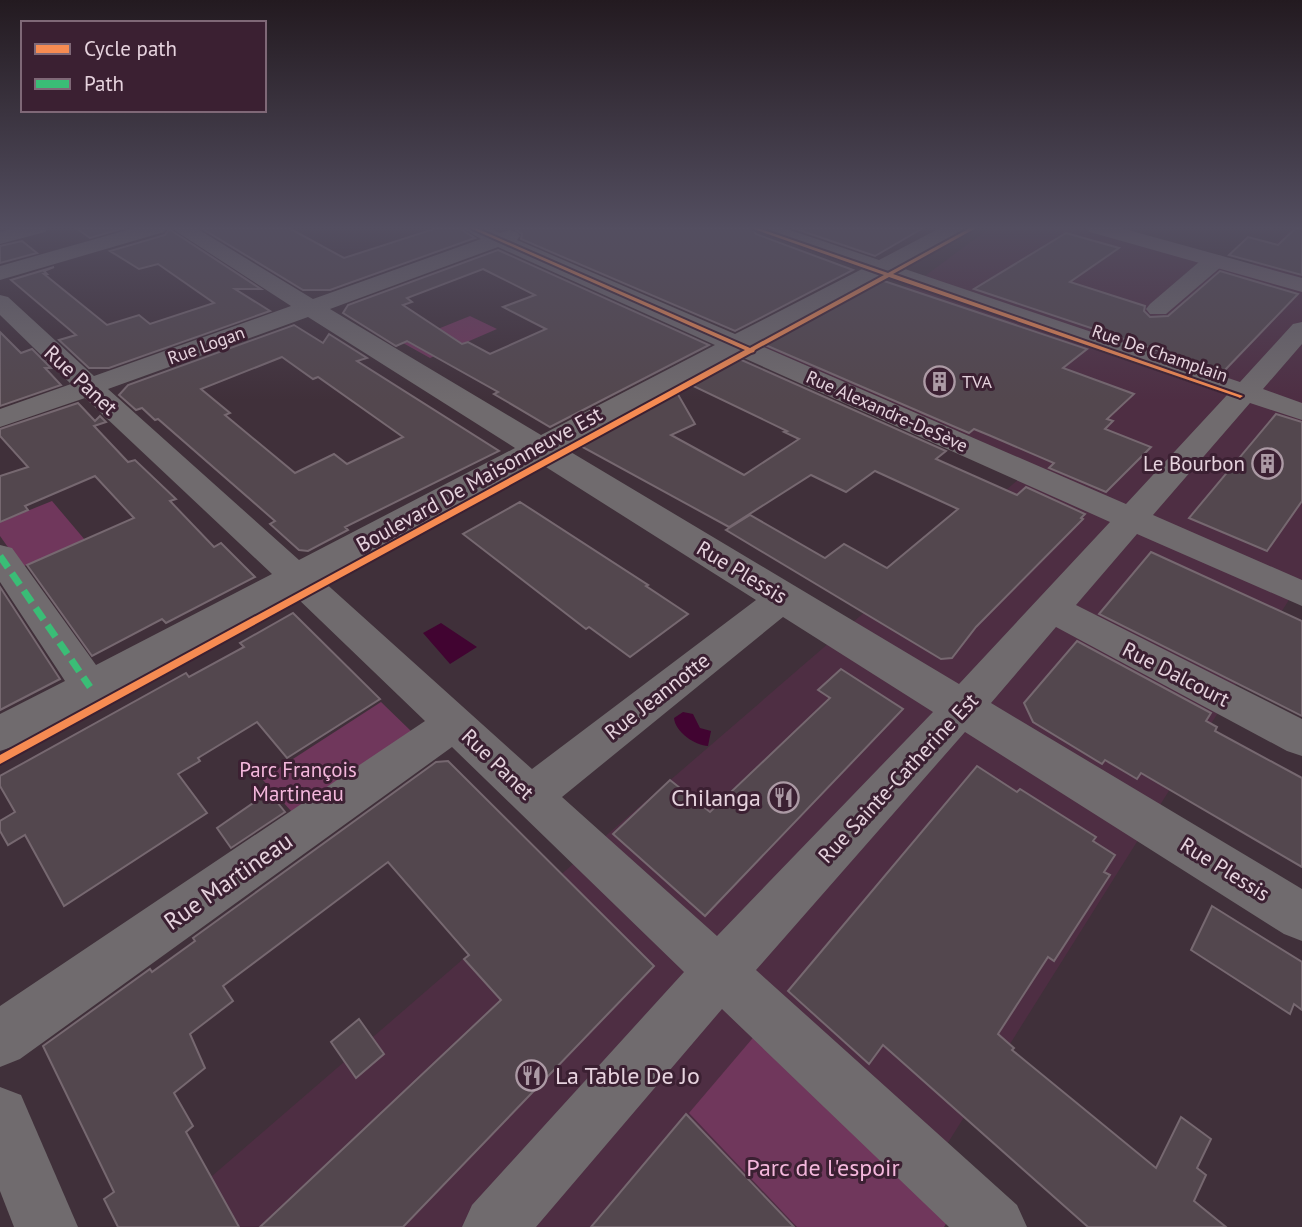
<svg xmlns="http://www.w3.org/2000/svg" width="1302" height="1227" font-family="'PT Sans',sans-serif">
	<rect width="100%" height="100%" fill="#40303a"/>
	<polygon fill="#4e2e43" points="990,228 1080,228 1242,273 1293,228 1302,228 1302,579 895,1227 153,1227 1035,465 764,347 918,281"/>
	<g fill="#70375c">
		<polygon points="470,316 497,329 430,358 403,343"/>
		<polygon points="52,501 85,540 22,567 0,536 0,522"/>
		<polygon points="381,702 412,732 292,812 262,779"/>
		<polygon points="763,1026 955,1210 944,1227 797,1227 689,1113"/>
	</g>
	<g fill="#410431">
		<polygon points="441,623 477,647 450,664 423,633"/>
		<path d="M683 712 693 714 700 728 711 731 708 746C696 746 675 732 674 718Z"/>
	</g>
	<g fill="#53474e" stroke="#766870" stroke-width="2" fill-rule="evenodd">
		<polygon points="76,228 124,228 90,238"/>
		<polygon points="201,228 289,228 344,258 437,228 459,228 475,238 330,290 303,290"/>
		<polygon points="513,228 752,228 756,234 853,270 735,331 521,239 522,234"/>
		<polygon points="793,228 923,228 875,256"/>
		<polygon points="1296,228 1302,228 1302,275 1229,255 1248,237 1278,245"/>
		<polygon points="169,229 261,289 235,289 270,311 109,368 89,368 59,340 76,335 11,280 54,267 44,271 47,274 44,274 107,325 139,315 150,324 214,303 158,264 139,269 110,251 165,235"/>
		<polygon points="1066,233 1119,248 1070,282 1145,306 1144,311 1150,317 1168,316 1220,271 1298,294 1223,372 974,289"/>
		<polygon points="22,241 37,253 0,263 0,246"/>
		<path d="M498 250 709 345 550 427 494 394 498 392 407 341 396 346 343 313 348 305ZM483 269 535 295 503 307 546 329 490 354 468 342 462 344 403 305 412 302 407 298Z"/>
		<polygon points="881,280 1087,349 1063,368 1134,394 1107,419 1113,421 1105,429 1151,447 1106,492 1049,468 1054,463 991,436 974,429 969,433 763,344"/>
		<path d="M294 325 323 343 329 334 367 358 357 361 499 451 345 527 348 530 308 551 299 550 270 524 275 521 158 419 155 420 142 408 136 410 119 395 128 385ZM282 357 313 379 318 377 403 437 347 464 334 454 295 473 225 415 230 413 201 389Z"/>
		<polygon points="0,332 21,353 32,349 51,368 45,368 61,385 0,406"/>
		<polygon points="737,358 946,451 936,459 1017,495 1026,487 1085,514 1081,518 1083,519 976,627 952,658 941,659 726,530 750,515 825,558 844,544 887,568 958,509 875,471 846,492 811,475 729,527 577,444 676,391 695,424 671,435 744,475 799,439 784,432 787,431 689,384"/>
		<polygon points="78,403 95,421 100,416 106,422 94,426 128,462 135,460 176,499 170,501 214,547 221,543 255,577 166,623 162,619 92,656 27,565 134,518 95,476 25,506 28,510 0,522 0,476 28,467 0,436 0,429"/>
		<polygon points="1276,414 1302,422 1302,501 1267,551 1189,518"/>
		<polygon points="520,502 648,585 646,586 688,614 630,657 589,627 586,629 463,534"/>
		<polygon points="1151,552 1302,621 1302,716 1099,614"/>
		<polygon points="0,587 60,679 0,710"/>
		<polygon points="293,613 380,699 287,758 257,722 198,758 200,761 178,774 207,813 64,906 25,835 8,845 0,831 0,821 15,812 0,786 0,776 186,673 189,677 244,647 240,643"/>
		<polygon points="1077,641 1211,713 1206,721 1217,727 1215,731 1302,778 1302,867 1141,773 1137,779 1105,760 1102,764 1033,722 1024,703"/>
		<polygon points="841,669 903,709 705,916 613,834 670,780 710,812 830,698 818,690"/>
		<polygon points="448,761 654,966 403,1227 260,1227 501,1000 464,959 469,955 388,862 223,986 233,1001 190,1034 205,1068 174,1093 193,1126 186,1132 239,1227 118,1227 104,1199 114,1192 43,1046 150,969 152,972 195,941 193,938 436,762"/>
		<polygon points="977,766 1017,792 1020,789 1096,837 1093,841 1115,855 1104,872 1110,875 1054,961 1048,957 998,1034 1014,1048 1012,1050 1156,1168 1181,1117 1211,1139 1197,1168 1206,1175 1194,1201 1226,1227 1088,1227 883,1045 869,1064 788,991"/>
		<polygon points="269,792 285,812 231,848 217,828"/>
		<polygon points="1212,906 1302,962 1302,1010 1294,1004 1290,1014 1191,950"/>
		<polygon points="359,1019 384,1054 356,1078 331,1042"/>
		<polygon points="686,1114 794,1227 591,1227"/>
	</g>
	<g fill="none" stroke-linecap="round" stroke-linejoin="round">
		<g fill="#706b6e" fill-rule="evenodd">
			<polygon points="14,228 48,228 45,232 0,244 0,232"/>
			<polygon points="134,228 167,228 164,232 0,280 0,266"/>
			<path d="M171 228H196L313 299 481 239 462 228H489L500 233 510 230 517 232 520 236 517 240 735 334 862 269 757 232 754 228H784L879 260 940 228H966L899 267 1240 382 1293 324 1302 322V344L1263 389 1302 403V420L1250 403 1153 515 1302 580V606L1137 534 1076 605 1302 719V756L1287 751 1056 627 991 703 1302 889V941L1284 934 965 732 756 970 1017 1205 1027 1227H949L722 1009 536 1227H462L472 1205 684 972 452 747 20 1059 0 1067V1006L425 721 294 595 15 746 0 751V714L65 681 0 582V545L12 548 96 665 272 574 85 398 0 427V409L71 384 0 315V295L8 297 94 376 291 306ZM498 247 715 345 541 435 330 309ZM883 276 1227 395 1126 504 757 344ZM308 317 515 448 299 560 108 389ZM737 355 1110 522 959 684 564 448ZM538 462 756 600 532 769 322 580ZM783 617 933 712 717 936 562 797Z"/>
			<polygon points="1214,255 1222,256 1225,261 1222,266 1166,314 1150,314 1146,309 1150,304 1206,256"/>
			<polygon points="0,1087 21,1095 78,1227 14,1227 0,1191"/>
		</g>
		<polygon fill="#736a70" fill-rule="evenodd" points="1087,228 1121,228 1302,278 1302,292 1090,232"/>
		<polyline stroke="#3abd76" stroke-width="7" stroke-dasharray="14 7" stroke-linecap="butt" points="0,556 90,687"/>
		<defs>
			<polygon id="cycleway" points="470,228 476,228 750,348 884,275 751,228 758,228 888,273 970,228 976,228 893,274 1243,396 1240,398 1238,397 889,277 755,350 754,352 751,353 0,764 0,755 745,350"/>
		</defs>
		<use href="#cycleway" stroke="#3b2032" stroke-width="4"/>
		<use href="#cycleway" fill="#f68b52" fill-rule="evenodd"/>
	</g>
	<linearGradient id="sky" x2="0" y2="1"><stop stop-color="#231a20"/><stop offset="0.57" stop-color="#534e60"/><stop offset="1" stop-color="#534e60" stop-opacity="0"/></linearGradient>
	<rect width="1302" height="400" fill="url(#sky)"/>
	<defs>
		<symbol id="building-ring" viewBox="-11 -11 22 22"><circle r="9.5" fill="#3b2032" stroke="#ac9aa5" stroke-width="1.5"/><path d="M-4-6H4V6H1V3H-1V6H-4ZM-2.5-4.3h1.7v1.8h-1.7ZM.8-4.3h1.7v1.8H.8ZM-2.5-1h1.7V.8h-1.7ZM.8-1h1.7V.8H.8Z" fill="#ac9aa5"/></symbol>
		<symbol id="restaurant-ring" viewBox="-11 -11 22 22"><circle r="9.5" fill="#3b2032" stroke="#ac9aa5" stroke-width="1.5"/><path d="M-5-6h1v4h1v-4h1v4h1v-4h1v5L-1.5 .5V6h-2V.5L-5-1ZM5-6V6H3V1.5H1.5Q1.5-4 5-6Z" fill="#ac9aa5"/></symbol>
	</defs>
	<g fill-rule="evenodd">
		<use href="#building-ring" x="922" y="364" width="35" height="35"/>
		<use href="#building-ring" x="1250" y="446" width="35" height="35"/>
		<use href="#restaurant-ring" x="766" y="780" width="35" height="35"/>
		<use href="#restaurant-ring" x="514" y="1058" width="35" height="35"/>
	</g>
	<g text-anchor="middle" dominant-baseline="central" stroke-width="6" stroke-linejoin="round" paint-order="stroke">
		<g font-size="18" fill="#e6d3de" stroke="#3b2032">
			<text transform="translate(206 345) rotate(-20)">Rue Logan</text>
			<text transform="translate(1160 353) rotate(19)">Rue De Champlain</text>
			<text transform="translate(887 411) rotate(24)">Rue Alexandre-DeSève</text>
		</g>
		<g font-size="18" fill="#e6d3de" stroke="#3b2032" text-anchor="start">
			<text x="962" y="381">TVA</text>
		</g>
		<g font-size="21" fill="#e6d3de" stroke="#3b2032">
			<text transform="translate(81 380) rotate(43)">Rue Panet</text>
			<text transform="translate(479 479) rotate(-29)">Boulevard De Maisonneuve Est</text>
			<text transform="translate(742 572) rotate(31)">Rue Plessis</text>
			<text transform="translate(1176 674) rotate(27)">Rue Dalcourt</text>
			<text transform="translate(657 696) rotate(-38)">Rue Jeannotte</text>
			<text transform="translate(498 764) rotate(44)">Rue Panet</text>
			<text transform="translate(898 778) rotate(-47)">Rue Sainte-Catherine Est</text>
			<text transform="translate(1225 869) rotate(32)">Rue Plessis</text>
		</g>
		<g font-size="21" fill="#e6d3de" stroke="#3b2032" text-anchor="end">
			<text x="1245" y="463">Le Bourbon</text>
		</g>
		<g font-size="21" fill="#f4b7dc" stroke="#3b2032">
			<text x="298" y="769">Parc François<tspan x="298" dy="24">Martineau</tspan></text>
		</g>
		<g font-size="24" fill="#e6d3de" stroke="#3b2032" text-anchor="end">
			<text x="761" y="797">Chilanga</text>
			<text x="555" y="1075" text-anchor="start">La Table De Jo</text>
		</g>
		<g font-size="24" fill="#e6d3de" stroke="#3b2032">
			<text transform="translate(228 881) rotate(-35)">Rue Martineau</text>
		</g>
		<g font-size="24" fill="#f4b7dc" stroke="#3b2032">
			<text x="823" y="1167">Parc de l'espoir</text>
		</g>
	</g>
	<rect x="21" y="21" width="245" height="91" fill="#3b2032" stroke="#7f6877" stroke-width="2"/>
	<rect x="35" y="44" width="35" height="10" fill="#f68b52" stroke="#7f6877" stroke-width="2"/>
	<text x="84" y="56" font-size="21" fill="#e6d3de">Cycle path</text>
	<rect x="35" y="79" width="35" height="10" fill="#3abd76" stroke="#7f6877" stroke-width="2"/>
	<text x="84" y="91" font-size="21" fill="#e6d3de">Path</text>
</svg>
